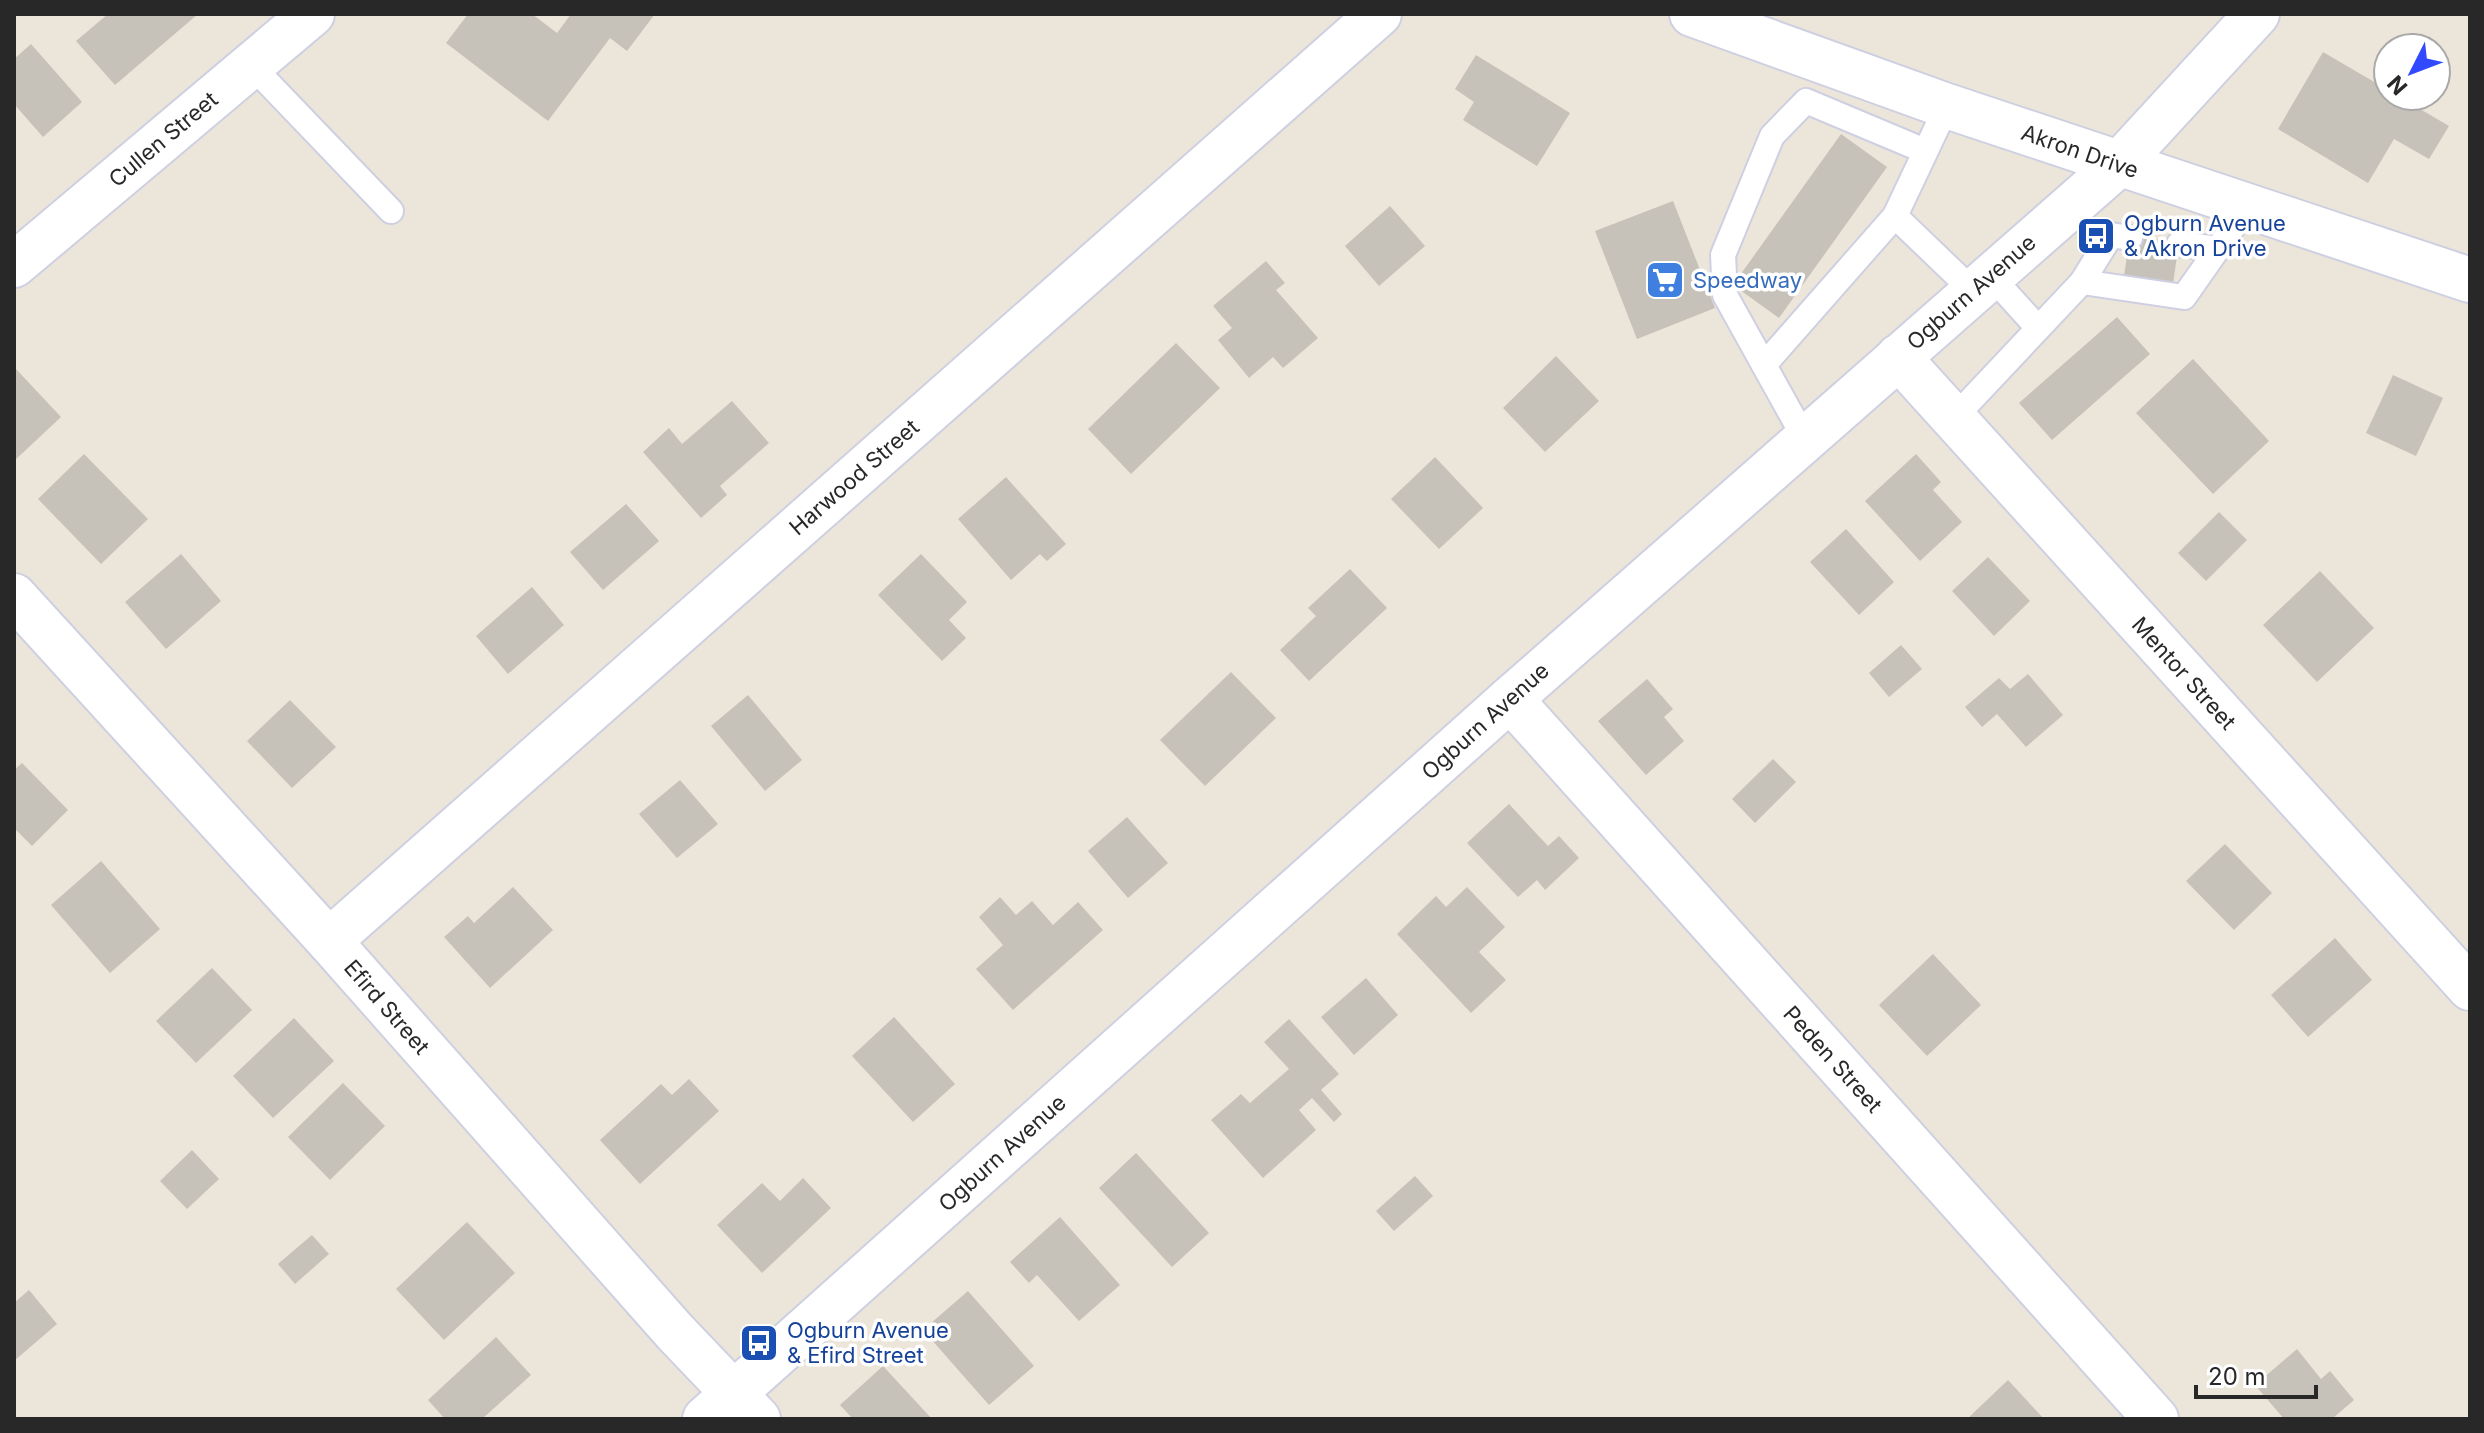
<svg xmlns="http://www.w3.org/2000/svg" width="2484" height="1433" font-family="Inter,sans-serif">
	<rect width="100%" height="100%" fill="#ece5d9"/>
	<g fill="#c7c2b9">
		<polygon points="108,14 198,14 115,85 76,41"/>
		<polygon points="468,14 532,14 557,33 571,14 655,14 627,51 610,38 548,121 446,43"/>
		<polygon points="31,44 82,102 43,137 14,104 14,59"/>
		<polygon points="2323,52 2388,90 2388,96 2398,96 2449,126 2429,159 2394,139 2368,183 2278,129"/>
		<polygon points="1476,55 1570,113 1537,166 1463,120 1474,102 1455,89"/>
		<polygon points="1841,134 1887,167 1779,318 1733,285"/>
		<polygon points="1673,201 1715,308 1637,339 1595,231"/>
		<polygon points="1390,206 1425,246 1379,286 1345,246"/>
		<polygon points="2130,235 2179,242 2173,284 2124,276"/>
		<polygon points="1266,261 1285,283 1276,290 1318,338 1283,368 1273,357 1249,378 1218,340 1232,328 1213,306"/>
		<polygon points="2117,317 2150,354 2052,440 2019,403"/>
		<polygon points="1176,343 1220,388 1131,474 1088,429"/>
		<polygon points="1556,356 1599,401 1545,452 1503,408"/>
		<polygon points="2193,359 2269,441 2213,494 2136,413"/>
		<polygon points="16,369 61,417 14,461 14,370"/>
		<polygon points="2393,375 2443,398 2416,456 2366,433"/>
		<polygon points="732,401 769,443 720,486 727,495 701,518 643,452 669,428 682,444"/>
		<polygon points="84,454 148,519 101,564 38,499"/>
		<polygon points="1916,454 1941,482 1933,490 1962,522 1920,561 1865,501"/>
		<polygon points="1435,457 1483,508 1439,549 1391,499"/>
		<polygon points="1006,477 1066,544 1047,561 1040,554 1011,580 958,519"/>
		<polygon points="626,504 659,541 603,590 570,552"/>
		<polygon points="2219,512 2247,540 2206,581 2178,553"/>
		<polygon points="1846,529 1894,582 1859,615 1810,562"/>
		<polygon points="181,554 221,601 166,649 125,602"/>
		<polygon points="921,554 967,602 949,620 966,638 942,661 878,595"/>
		<polygon points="1988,557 2030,601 1994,636 1952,591"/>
		<polygon points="1350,569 1387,608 1309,681 1280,650 1316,616 1308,608"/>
		<polygon points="2320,571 2374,628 2317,682 2263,625"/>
		<polygon points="532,587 564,625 508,674 476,636"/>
		<polygon points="1901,645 1922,669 1889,697 1869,673"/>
		<polygon points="1231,672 1276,718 1205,786 1160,740"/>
		<polygon points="2028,674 2063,715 2026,747 1997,714 1982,727 1965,707 1999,678 2010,689"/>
		<polygon points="1647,679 1673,709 1664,717 1684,741 1646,775 1598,721"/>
		<polygon points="748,695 802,760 765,791 711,726"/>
		<polygon points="290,700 336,747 292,788 247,741"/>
		<polygon points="1773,759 1796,782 1755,823 1732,799"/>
		<polygon points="22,763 68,810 32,846 14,828 14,770"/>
		<polygon points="680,780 718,824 677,858 639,814"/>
		<polygon points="1509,804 1548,846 1559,836 1579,858 1545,890 1537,880 1518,897 1467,843"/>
		<polygon points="1127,817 1168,863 1128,898 1088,851"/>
		<polygon points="2225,844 2272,893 2234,930 2186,881"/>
		<polygon points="101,861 160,929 110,973 51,905"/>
		<polygon points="513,887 553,930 490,988 444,937 468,916 474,923"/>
		<polygon points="1467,887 1505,927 1479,952 1506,980 1471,1013 1397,934 1436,896 1446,907"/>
		<polygon points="1000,897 1016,915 1032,901 1053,925 1078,902 1103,930 1013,1010 976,969 1003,945 979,917"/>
		<polygon points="2335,938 2372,980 2308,1037 2271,995"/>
		<polygon points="1933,954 1981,1005 1927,1056 1879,1005"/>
		<polygon points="212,968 252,1010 196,1063 156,1021"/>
		<polygon points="1366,978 1398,1015 1354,1055 1321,1017"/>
		<polygon points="894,1017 955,1084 913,1122 852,1056"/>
		<polygon points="294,1018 334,1061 273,1118 233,1076"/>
		<polygon points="1289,1019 1339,1074 1321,1090 1342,1114 1334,1122 1312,1098 1299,1110 1316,1130 1263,1178 1211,1120 1241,1094 1250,1103 1289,1069 1264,1042"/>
		<polygon points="689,1079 719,1111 640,1184 600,1140 661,1084 672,1095"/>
		<polygon points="343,1083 385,1126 330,1180 288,1137"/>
		<polygon points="192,1150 219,1179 187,1209 160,1181"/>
		<polygon points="1136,1153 1209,1233 1172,1267 1099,1188"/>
		<polygon points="1415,1176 1433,1196 1394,1231 1376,1211"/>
		<polygon points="803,1178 831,1208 762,1273 717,1225 762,1183 780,1201"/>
		<polygon points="1060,1217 1120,1285 1079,1321 1037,1275 1029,1283 1010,1262"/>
		<polygon points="467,1222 515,1273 444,1340 396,1289"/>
		<polygon points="312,1235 329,1254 295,1284 278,1264"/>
		<polygon points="29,1290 57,1324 14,1361 14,1303"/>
		<polygon points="968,1291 1034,1366 989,1405 923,1330"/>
		<polygon points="496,1337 531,1375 482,1419 445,1419 428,1400"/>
		<polygon points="2297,1349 2321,1379 2330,1371 2354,1400 2332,1419 2284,1419 2255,1385"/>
		<polygon points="883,1366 932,1419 853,1419 840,1405"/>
		<polygon points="2008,1380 2044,1419 1967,1419"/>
	</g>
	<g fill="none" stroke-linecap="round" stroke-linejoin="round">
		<defs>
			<g id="service">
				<polyline points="251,65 391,211"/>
				<polyline points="1947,106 1895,216 1972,290"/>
				<polyline points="2179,244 2218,249"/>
				<polyline points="1990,275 2038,328"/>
				<polyline points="2082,282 2111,235 2130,238"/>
				<polyline points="1764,365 1895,216"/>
				<polyline points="1953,419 2082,282 2184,297 2247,207"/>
				<polyline points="1805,439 1725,295 1723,255 1772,136 1806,101 1925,151"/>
			</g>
			<g id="minor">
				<polyline points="14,265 312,14"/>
				<polyline points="1898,357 2470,988"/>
				<polyline points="14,596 329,941 675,1332 758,1419"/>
				<polyline points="1510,699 2156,1419"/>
				<polyline points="329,941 1379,14"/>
			</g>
			<polyline id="tertiary" points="705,1419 1510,699 2119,164 2257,14"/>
			<polyline id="secondary" points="1692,14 1947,106 2470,280"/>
		</defs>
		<use href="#service" stroke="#ced0e2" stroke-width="28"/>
		<use href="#minor" stroke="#ced0e2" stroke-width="48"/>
		<use href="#tertiary" stroke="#ced0e2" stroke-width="48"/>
		<use href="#secondary" stroke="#ced0e2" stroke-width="48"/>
		<use href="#service" stroke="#fff" stroke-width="24"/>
		<use href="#minor" stroke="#fff" stroke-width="44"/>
		<use href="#tertiary" stroke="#fff" stroke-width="44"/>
		<use href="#secondary" stroke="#fff" stroke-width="44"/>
	</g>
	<defs>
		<symbol id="bus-square" viewBox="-11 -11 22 22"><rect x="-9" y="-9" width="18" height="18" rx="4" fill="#1a4fb4" stroke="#fff"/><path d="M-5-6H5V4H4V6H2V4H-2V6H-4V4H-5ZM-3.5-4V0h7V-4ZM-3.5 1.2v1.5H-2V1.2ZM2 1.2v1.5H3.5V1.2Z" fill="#fff"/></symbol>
		<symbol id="supermarket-square" viewBox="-11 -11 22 22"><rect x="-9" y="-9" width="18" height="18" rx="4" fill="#3f7fe0" stroke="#fff"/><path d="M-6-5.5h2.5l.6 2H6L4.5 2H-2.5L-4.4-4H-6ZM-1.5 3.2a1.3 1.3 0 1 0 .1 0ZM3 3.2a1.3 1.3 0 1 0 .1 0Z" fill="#fff"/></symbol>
	</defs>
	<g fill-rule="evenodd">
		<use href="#bus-square" x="2074" y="214" width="44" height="44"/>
		<use href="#supermarket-square" x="1643" y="258" width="44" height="44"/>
		<use href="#bus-square" x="737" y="1321" width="44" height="44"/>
	</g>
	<g text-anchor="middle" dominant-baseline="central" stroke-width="7" stroke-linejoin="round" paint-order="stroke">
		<g font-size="22" fill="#282828" stroke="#fff">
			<text transform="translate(163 139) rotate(-40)">Cullen Street</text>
			<text transform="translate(2080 151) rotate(19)">Akron Drive</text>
			<text transform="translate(1971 292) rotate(-41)">Ogburn Avenue</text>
			<text transform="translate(854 477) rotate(-41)">Harwood Street</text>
			<text transform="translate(2184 673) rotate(48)">Mentor Street</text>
			<text transform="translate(1485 721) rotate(-42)">Ogburn Avenue</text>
			<text transform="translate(387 1007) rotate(49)">Efird Street</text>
			<text transform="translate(1833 1059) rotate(48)">Peden Street</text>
			<text transform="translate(1002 1153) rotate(-42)">Ogburn Avenue</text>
		</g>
		<g font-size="22" fill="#164399" stroke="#fff" text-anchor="start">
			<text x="2124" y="223">Ogburn Avenue<tspan x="2124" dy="25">&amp; Akron Drive</tspan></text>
			<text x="787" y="1330">Ogburn Avenue<tspan x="787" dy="25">&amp; Efird Street</tspan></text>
		</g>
		<g font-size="22" fill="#366cbe" stroke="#fff" text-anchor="start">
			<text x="1693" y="280">Speedway</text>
		</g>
	</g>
	<rect width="2484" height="1433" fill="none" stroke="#282828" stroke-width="32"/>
	<g transform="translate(2412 72) rotate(228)"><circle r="38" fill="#ffffff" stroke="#a9a9a9" stroke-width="2"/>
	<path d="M0-6L14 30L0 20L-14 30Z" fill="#324aff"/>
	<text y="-12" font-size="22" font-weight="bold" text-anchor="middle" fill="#282828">N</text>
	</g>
	<path d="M2196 1385v12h120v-12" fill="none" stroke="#282828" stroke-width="4"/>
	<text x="2208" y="1385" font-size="24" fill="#282828" stroke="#ffffff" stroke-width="6" paint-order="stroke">20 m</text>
</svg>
